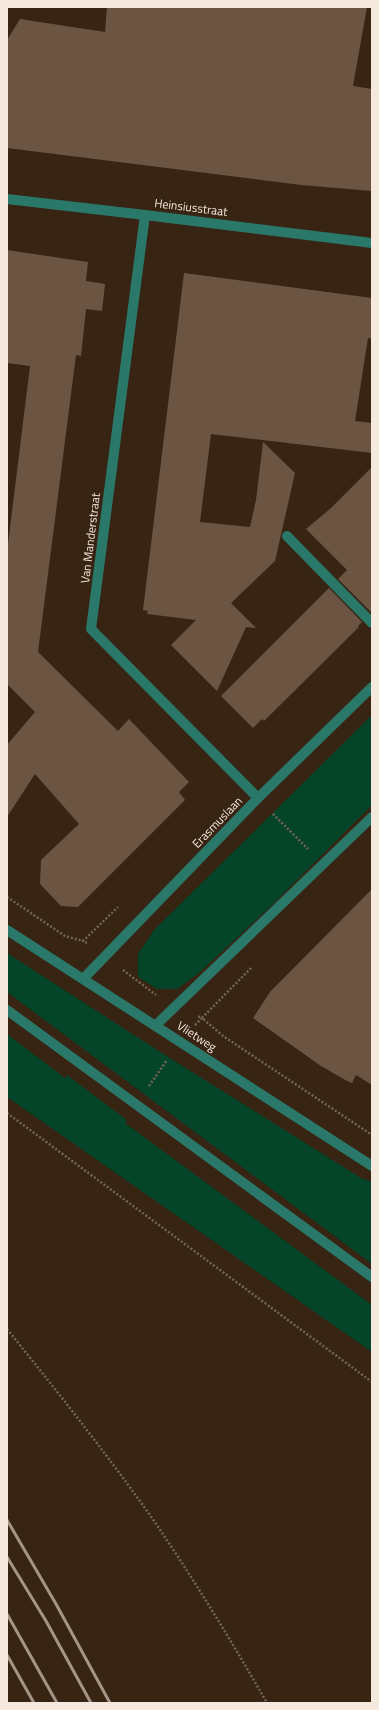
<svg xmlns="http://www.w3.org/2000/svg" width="379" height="1710" font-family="'Titillium Web',sans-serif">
	<rect width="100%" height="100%" fill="#382413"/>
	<g fill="#044428">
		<polygon points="372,715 372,805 270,907 199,973 177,989 157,989 138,977 138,954 154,930"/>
		<polygon points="7,953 165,1055 361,1178 372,1182 372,1264 7,992"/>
		<polygon points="7,1034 65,1078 67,1075 127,1120 125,1123 372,1305 372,1352 7,1097"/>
	</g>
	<g fill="#6b5542">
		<polygon points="107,7 367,7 353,86 372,89 372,191 301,185 7,148 7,40 20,19 105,32"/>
		<polygon points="7,250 88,262 86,281 105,284 102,311 86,309 81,356 76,355 38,652 118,731 129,719 189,782 179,792 185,800 78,907 61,906 40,884 41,860 79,824 35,774 7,817 7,745 35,712 7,684 7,552 30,366 7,363"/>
		<polygon points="184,273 372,298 372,339 368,338 355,421 372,423 372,453 211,434 200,522 250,527 256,500 263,442 295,473 275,561 231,603 256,628 246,627 217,691 171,645 196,620 147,614 148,611 143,610"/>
		<polygon points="372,467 372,611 371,612 338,579 347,570 306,529 331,508"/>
		<polygon points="329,588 362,622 358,626 359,627 264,721 262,719 253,728 221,696"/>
		<polygon points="372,889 372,1085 356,1075 352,1083 347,1081 321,1066 253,1018 270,992"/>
	</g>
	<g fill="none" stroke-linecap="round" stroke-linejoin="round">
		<g stroke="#766455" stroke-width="2.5" stroke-dasharray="2 2" stroke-linecap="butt">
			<polyline points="273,814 308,849"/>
			<polyline points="7,897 65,936 83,941"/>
			<polyline points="87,943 83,941 118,907"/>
			<polyline points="251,968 202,1018 223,1036 372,1135"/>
			<polyline points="123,970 156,995"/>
			<polyline points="195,1025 202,1018 197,1016"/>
			<polyline points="149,1086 167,1060"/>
			<polyline points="7,1113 372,1382"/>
			<path d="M7 1329C57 1391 106 1453 152 1518 193 1578 231 1640 267 1703"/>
		</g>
		<polyline stroke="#2a7869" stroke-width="10" points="287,536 372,623"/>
		<g stroke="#2a7869" stroke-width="10">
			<polyline points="7,199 145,215 372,243"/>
			<polyline points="145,215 91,629 258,798"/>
			<polyline points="7,930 372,1166"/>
			<polyline points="84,978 258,798 372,687"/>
			<polyline points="7,1010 372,1277"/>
			<polyline points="156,1025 372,817"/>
		</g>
		<g stroke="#a59587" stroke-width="3">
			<polyline points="7,1520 56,1604 110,1703"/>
			<polyline points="7,1557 46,1621 91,1703"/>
			<polyline points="7,1614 57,1703"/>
			<polyline points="7,1655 34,1703"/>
		</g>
	</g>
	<g text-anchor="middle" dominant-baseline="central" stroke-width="3.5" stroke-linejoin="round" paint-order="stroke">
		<g font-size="12" fill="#f5e8dd" stroke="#382413">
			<text transform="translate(191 207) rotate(7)">Heinsiusstraat</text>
			<text transform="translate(90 538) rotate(-83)">Van Manderstraat</text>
			<text transform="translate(217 822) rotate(-46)">Erasmuslaan</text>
			<text transform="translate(197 1036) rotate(33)">Vlietweg</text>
		</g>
	</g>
	<rect width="379" height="1710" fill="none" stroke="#f5e8dd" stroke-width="16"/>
</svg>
